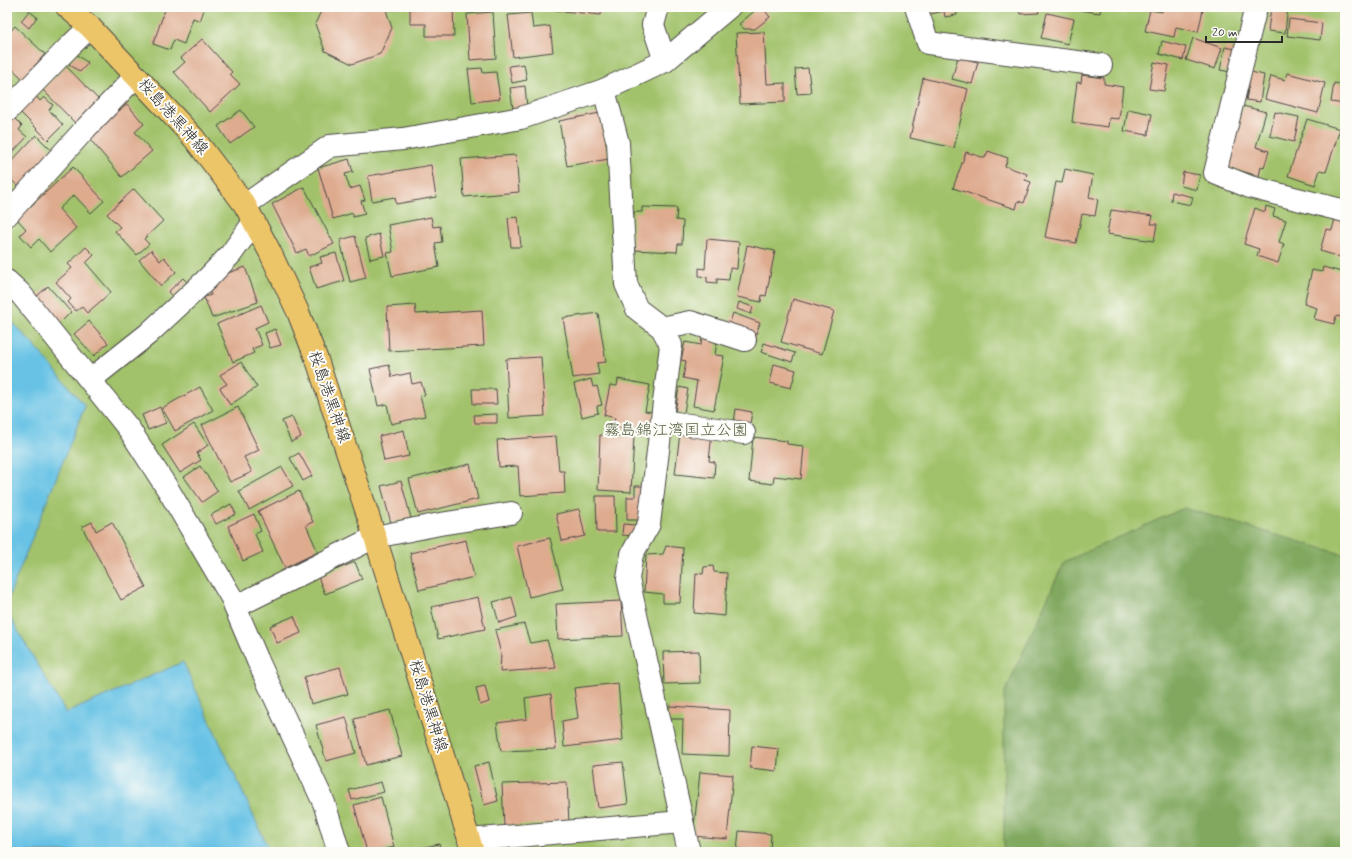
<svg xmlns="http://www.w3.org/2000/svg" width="1352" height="859" font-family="Mynerve,'Klee One',sans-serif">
	<rect width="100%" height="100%" fill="#fdfcf7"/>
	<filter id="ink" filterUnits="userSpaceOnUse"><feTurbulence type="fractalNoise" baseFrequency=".025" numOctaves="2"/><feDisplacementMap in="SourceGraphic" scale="8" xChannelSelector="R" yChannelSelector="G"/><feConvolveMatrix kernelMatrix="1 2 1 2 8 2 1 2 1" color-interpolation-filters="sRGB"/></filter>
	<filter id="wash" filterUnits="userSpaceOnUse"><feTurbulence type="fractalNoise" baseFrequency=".012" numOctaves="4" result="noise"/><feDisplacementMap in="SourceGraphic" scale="16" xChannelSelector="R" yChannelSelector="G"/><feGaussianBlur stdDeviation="0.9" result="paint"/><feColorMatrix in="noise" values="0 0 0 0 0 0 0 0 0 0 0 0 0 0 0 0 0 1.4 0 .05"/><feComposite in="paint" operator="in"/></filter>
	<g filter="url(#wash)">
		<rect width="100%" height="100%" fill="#f2e6cd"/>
		<rect fill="#a1c26b" stroke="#66764b" x="7" y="7" width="1338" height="845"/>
		<polygon fill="#80a85f" stroke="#566a45" points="1184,508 1345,555 1345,852 1004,852 1004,694 1064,562"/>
		<g fill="#67c2e5" stroke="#497688">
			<polygon points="7,316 38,350 85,406 7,601"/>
			<polygon points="7,612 66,713 183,662 270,852 7,852"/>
		</g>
		<g id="blocks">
			<g fill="#deab8f">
				<polygon points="166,7 205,7 200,21 193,18 184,44 174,40 170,50 153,44"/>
				<polygon points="323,7 385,7 392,28 380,54 352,64 325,51 315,24"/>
				<polygon points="410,7 453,7 454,36 426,36 426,24 410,24"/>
				<polygon points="554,7 602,7 601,15 554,10"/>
				<polygon points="759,7 762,7 770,17 755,29 744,29 739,24"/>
				<polygon points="925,7 963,7 963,8 956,9 957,15 945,17 944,11 926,15"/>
				<polygon points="1019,7 1038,7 1039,13 1020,14"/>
				<polygon points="1071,7 1101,7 1100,13 1071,9"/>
				<polygon points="1163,7 1197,7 1197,9 1203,10 1198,32 1176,27 1174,37 1145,31 1150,10 1162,12"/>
				<polygon points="1271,7 1288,7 1285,33 1268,31"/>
				<polygon points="29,11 37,17 29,28 21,21"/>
				<polygon points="493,12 496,58 470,60 467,14"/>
				<polygon points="531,13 533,28 550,26 553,52 513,57 508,15"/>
				<polygon points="1047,13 1074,19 1068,44 1041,38"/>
				<polygon points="1289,19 1322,23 1320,40 1287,36"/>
				<polygon points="15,26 45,54 23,79 7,64 7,35"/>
				<polygon points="764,32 767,84 785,83 785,102 740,104 736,33"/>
				<polygon points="1193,38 1222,48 1215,69 1186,60"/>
				<polygon points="202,39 232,72 230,74 240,84 210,112 174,72 185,62 181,58"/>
				<polygon points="1162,41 1186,47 1183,60 1159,54"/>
				<polygon points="1225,47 1240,50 1236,73 1220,70"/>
				<polygon points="76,54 88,63 80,72 69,64"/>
				<polygon points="958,57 978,62 972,84 952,79"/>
				<polygon points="1154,62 1169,65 1164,91 1149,89"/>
				<polygon points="524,64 527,80 512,83 509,66"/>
				<polygon points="66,66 100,101 77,125 42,89"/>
				<polygon points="482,68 483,73 496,72 500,99 472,102 468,69"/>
				<polygon points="808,68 811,93 797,94 795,69"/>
				<polygon points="1251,72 1264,75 1260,102 1246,100"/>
				<polygon points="1287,73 1325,83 1318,113 1265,99 1271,76 1285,80"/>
				<polygon points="1082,75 1104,78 1104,84 1123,87 1119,119 1109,118 1108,127 1072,122 1077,82 1081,83"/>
				<polygon points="923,78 968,89 954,148 910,138"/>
				<polygon points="1334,83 1345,85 1345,104 1331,102"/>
				<polygon points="525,86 527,107 513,109 510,88"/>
				<polygon points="35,95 40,101 44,97 53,105 49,110 63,125 48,140 19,111"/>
				<polygon points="127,104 144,124 135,132 152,151 122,177 88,137"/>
				<polygon points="1243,106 1266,112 1256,147 1269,151 1264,168 1261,167 1259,176 1227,167"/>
				<polygon points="1128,109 1152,114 1148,135 1124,131"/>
				<polygon points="241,110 254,127 230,144 218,126"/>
				<polygon points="1275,112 1299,117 1294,142 1270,136"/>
				<polygon points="600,113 609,159 567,166 559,121"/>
				<polygon points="13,117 22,126 19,130 27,137 10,155 7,151 7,124"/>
				<polygon points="1307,119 1340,129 1326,172 1320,170 1315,185 1288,176"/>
				<polygon points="36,135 55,154 21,189 7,176 7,166"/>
				<polygon points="988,151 1008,158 1005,166 1027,174 1025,180 1031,182 1024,203 1018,201 1016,209 953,188 966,152 985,158"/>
				<polygon points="516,155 519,192 464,197 461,159"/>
				<polygon points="349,159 353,172 345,174 350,189 360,186 365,200 361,201 365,214 353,217 353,213 333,219 318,168"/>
				<polygon points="431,165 436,197 396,204 395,197 372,201 368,176"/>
				<polygon points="73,167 104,201 91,213 74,195 59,209 76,228 50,252 39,239 31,247 20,235 26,229 17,219"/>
				<polygon points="1065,169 1093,175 1089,197 1098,199 1095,216 1082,214 1076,243 1045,237 1056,182 1062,183"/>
				<polygon points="1183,172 1200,175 1197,190 1181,186"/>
				<polygon points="304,187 334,244 309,256 306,249 297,253 272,204"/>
				<polygon points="134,189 163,221 144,239 149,244 137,255 115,231 120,227 107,214"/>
				<polygon points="1172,192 1193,197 1191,205 1171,201"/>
				<polygon points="1266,206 1275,209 1273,216 1286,220 1279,242 1284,244 1278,263 1257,256 1259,249 1244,244 1255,208 1265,212"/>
				<polygon points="642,207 677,208 676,220 683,221 682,244 678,244 677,252 632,250 634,212 642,212"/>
				<polygon points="1111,210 1153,216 1151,224 1157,224 1154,241 1107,234"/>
				<polygon points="431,217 433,227 440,226 442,242 435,243 439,267 392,276 387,253 393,252 388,225"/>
				<polygon points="518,217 521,247 511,247 508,218"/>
				<polygon points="1335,219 1345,222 1345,234 1343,241 1345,241 1344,258 1320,251 1326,229 1332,230"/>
				<polygon points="379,234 384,256 370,259 365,238"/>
				<polygon points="355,236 366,278 350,282 340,240"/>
				<polygon points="707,239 739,242 737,269 730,268 729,280 717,279 717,283 707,282 707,277 699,276 699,268 705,269"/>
				<polygon points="747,245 775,251 766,296 762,295 761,302 737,297"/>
				<polygon points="86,247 94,255 86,263 111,292 87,313 82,307 76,311 68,302 71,299 56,282 72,268 68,264"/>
				<polygon points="151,250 160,261 164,257 176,272 161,286 139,260"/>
				<polygon points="336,253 344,281 316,289 309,267 322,263 320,257"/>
				<polygon points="245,267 258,302 212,318 204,297 211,295 208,288 214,278"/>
				<polygon points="1323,267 1345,273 1345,318 1336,316 1334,324 1314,319 1317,308 1304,304 1312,270 1322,272"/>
				<polygon points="183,278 188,283 173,297 168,292"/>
				<polygon points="48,286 71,312 59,324 35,298"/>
				<polygon points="793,299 834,311 822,354 781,342"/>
				<polygon points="739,302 753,307 751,314 737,309"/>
				<polygon points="261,305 268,322 255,328 262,345 252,349 254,353 233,362 217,324"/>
				<polygon points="415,305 416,314 482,310 484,346 389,351 387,307"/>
				<polygon points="598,313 606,362 597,363 599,374 573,378 563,318"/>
				<polygon points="733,313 760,323 754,340 727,331"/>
				<polygon points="89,321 108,343 94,356 74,334"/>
				<polygon points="275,329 281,345 270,348 265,333"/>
				<polygon points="702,337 717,341 715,355 724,356 714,410 693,406 697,381 683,378 686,361 681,360 685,342 701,345"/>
				<polygon points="764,343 795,353 792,362 761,352"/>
				<polygon points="541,357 545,416 509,418 506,359"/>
				<polygon points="241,362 257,387 230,405 220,388 227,384 220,375"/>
				<polygon points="774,364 796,370 791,388 770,383"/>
				<polygon points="389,365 392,377 410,373 412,384 421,382 425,395 420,396 425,416 391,424 387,404 378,406 370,369"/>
				<polygon points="591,379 593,387 597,386 602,405 597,406 598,413 582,417 574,384"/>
				<polygon points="618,379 650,385 645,411 654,412 651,427 639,425 638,431 613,426 615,418 604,415 610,385 617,386"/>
				<polygon points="200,387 213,410 175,431 162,408"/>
				<polygon points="679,387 688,389 684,413 675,412"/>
				<polygon points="472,389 496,389 497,404 473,404"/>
				<polygon points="160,407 166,423 148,430 142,415"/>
				<polygon points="238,407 259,450 244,457 252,472 230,482 202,425"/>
				<polygon points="736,409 752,412 750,424 734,422"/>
				<polygon points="497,414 497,423 475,423 474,415"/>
				<polygon points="292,417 301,437 291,442 282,421"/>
				<polygon points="194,424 208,445 197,453 201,460 180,473 162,445"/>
				<polygon points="404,430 409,456 384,461 379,436"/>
				<polygon points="680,433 712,433 709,461 715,462 714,478 675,474"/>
				<polygon points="600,435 634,436 631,492 598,490"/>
				<polygon points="556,436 559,471 564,471 565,493 520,496 518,466 499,467 497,440"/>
				<polygon points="753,437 787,441 787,444 804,446 801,479 774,476 773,484 749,481"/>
				<polygon points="299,453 312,476 303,481 290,458"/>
				<polygon points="470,464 478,499 418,514 409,479"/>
				<polygon points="200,466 218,491 202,502 184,477"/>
				<polygon points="282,467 293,486 249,510 239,491"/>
				<polygon points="401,481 411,518 391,523 381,486"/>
				<polygon points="635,486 644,486 644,520 627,520 627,497 635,497"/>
				<polygon points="299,491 313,522 306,525 318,552 285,568 258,511"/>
				<polygon points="596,496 615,496 616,532 597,532"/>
				<polygon points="231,504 236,514 216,524 211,515"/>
				<polygon points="579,509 585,536 562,541 556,514"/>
				<polygon points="254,514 261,531 255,534 263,552 243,561 228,526"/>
				<polygon points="92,522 96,531 112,522 146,587 121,600 82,527"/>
				<polygon points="623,524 635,525 634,536 622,535"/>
				<polygon points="550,538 563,589 529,597 517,546"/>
				<polygon points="466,540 474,577 419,590 410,553"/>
				<polygon points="666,546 683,548 680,603 663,603 663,594 644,592 646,555 663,554"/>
				<polygon points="355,562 362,579 325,594 318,577"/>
				<polygon points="713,566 714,572 727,573 725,616 694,613 696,573 703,574 704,567"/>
				<polygon points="478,597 485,629 438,639 431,607"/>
				<polygon points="512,597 517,617 499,623 493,602"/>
				<polygon points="621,601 623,636 558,639 556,604"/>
				<polygon points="294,616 301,633 277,643 270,626"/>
				<polygon points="524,624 530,643 547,640 556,668 500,672 501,654 495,630"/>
				<polygon points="699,651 700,683 664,684 663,652"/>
				<polygon points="340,667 348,694 311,704 304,677"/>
				<polygon points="618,683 623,740 564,747 562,721 578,718 574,688"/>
				<polygon points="485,686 489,702 480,705 476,688"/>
				<polygon points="551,694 556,749 501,751 497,723 527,719 525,698"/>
				<polygon points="669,706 730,710 729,756 682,754 683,719 668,719"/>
				<polygon points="390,710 402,756 366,765 354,719"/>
				<polygon points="346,717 356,753 326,761 316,725"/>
				<polygon points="752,746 779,749 777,771 750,768"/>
				<polygon points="489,762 498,801 484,805 474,766"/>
				<polygon points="623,762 628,804 598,808 593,765"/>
				<polygon points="700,772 733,775 727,839 693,836"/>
				<polygon points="381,782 384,792 352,800 349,790"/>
				<polygon points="567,782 569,823 504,826 502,784"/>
				<polygon points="381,797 394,847 375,852 367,852 354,805"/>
				<polygon points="739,831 771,834 770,852 737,850"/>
				<polygon points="439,844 441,852 407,852 407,851"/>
			</g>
		</g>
	</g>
	<g filter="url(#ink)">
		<use href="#blocks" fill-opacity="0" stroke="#494743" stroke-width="1"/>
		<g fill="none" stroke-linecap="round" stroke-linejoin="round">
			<defs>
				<g id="minor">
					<polyline points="658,7 653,25 665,61"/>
					<polyline points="916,7 928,43 1101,65"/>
					<polyline points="1256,7 1215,173 1250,187 1345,211"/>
					<polyline points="604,90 618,143 626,284 637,309 662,328 671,345 649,524 632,554 628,579 689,852"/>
					<polyline points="7,111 70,46 90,27"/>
					<polyline points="245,205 330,146 403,139 521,118 604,90 665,61 729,7"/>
					<polyline points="7,215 86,128 136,76"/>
					<polyline points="7,281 20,293 129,429 169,491 233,600 235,607 258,661 324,803 339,852"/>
					<polyline points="662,328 690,322 745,340"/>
					<polyline points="90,380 148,334 207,279 231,254 254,222"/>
					<polyline points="662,421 744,433"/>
					<polyline points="235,607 375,537 440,524 511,513"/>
					<polyline points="469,840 682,822"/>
				</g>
				<polyline id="major" points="67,7 90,27 193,137 245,205 270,252 298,312 317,360 375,537 473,852"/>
			</defs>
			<use href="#minor" stroke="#494743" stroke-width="24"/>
			<use href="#major" stroke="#494743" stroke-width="24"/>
			<use href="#minor" stroke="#fff" stroke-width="22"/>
			<use href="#major" stroke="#edc569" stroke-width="22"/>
		</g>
	</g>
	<g text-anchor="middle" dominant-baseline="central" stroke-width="4" stroke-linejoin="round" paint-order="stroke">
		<g font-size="16" fill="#2b2b2b" stroke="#fdfcf7">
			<text transform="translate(173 117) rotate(48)">桜島港黒神線</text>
			<text transform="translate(329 397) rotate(71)">桜島港黒神線</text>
			<text transform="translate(428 706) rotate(73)">桜島港黒神線</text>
		</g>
		<g font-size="16" fill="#546041" stroke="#fdfcf7">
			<text x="676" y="430">霧島錦江湾国立公園</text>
		</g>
	</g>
	<rect width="1352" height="859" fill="none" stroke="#fdfcf7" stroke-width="24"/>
	<path d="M1206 36v6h76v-6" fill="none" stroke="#2b2b2b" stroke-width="2"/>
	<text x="1212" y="36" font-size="12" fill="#2b2b2b" stroke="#fdfcf7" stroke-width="3" paint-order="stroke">20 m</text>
</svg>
